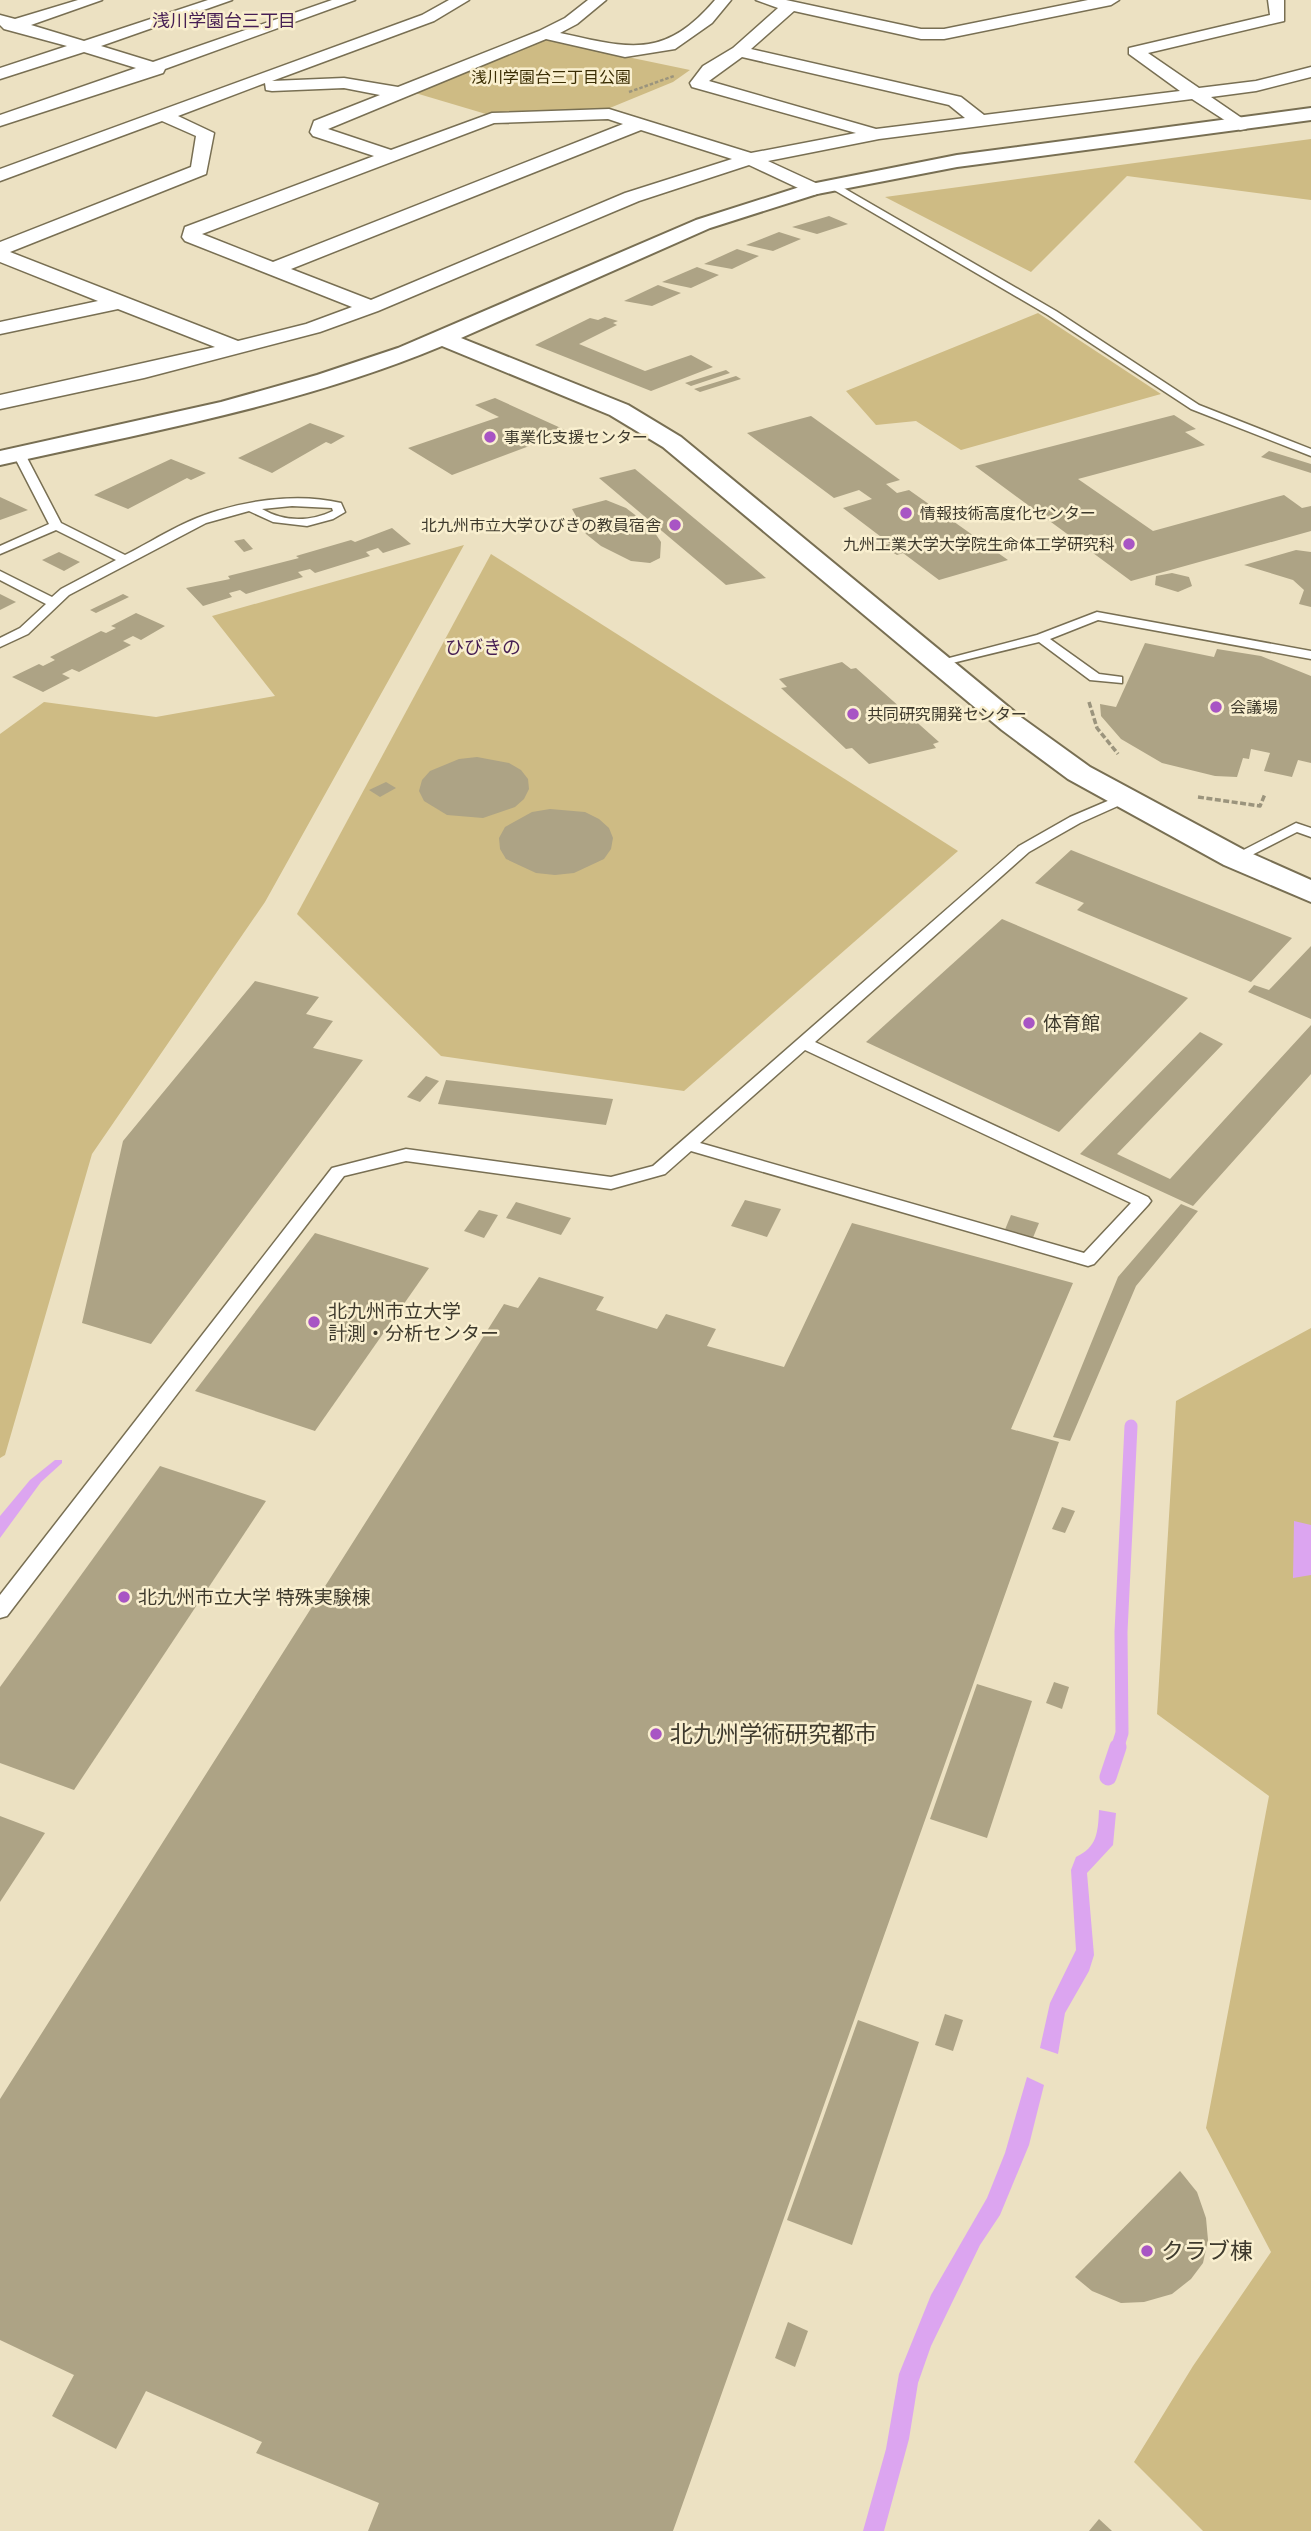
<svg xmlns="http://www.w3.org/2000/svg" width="1311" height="2531" font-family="Rubik,'Noto Sans JP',sans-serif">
	<rect width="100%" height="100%" fill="#ece1c2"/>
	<g fill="#cebb84">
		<polygon points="546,40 690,70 673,82 600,112 486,114 412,92"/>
		<polygon points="1311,139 1311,200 1127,176 1031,272 885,197"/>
		<polygon points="1038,313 1161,394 961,450 916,421 876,425 846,391"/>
		<polygon points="464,545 265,902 92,1154 5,1455 0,1458 0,734 44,702 156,717 275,696 212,616"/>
		<polygon points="491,554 958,851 684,1091 441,1056 297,914"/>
		<polygon points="1311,1328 1311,2531 1203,2531 1134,2462 1193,2366 1271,2252 1206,2128 1269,1796 1157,1714 1176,1401"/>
	</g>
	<g fill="#dca5f0">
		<polygon points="55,1460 62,1460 62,1463 41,1482 0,1538 0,1516 30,1480"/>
		<polygon points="1294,1521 1311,1525 1311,1575 1293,1578"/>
		<path d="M1099 1810 1116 1813 1113 1845 1087 1873 1094 1955 1089 1971 1065 2013 1058 2054 1040 2048 1050 2003 1076 1950 1071 1870 1076 1857C1097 1847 1098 1833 1099 1810Z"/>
		<polygon points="1027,2077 1044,2085 1029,2145 1000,2215 980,2245 931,2346 918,2383 909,2439 884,2531 863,2531 886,2449 899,2374 931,2295 987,2198 1005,2153"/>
	</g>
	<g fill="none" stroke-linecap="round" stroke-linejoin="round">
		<polyline stroke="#dca5f0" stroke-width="13" points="1117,1749 1122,1733 1121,1632 1131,1426"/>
		<polyline stroke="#dca5f0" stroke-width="17" points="1108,1777 1118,1747"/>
	</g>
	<g fill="#ada385">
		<polygon points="829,216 848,224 817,234 792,227"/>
		<polygon points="779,232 801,239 773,251 746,245"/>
		<polygon points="737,249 759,256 732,269 704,264"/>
		<polygon points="697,267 719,275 691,288 662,282"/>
		<polygon points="658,285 681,293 652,306 624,301"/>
		<polygon points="605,317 618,321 613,323 617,325 579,344 645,371 691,355 713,367 651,391 535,345 590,318 598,320"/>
		<polygon points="726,370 730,373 691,386 685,383"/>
		<polygon points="736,376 741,379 700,392 694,389"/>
		<polygon points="495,398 574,434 554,442 548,439 452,475 408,448 499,417 475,405"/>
		<polygon points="1174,415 1196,429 1185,432 1205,445 1078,479 1153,531 1284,495 1302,508 1311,506 1311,531 1131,581 975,466"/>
		<polygon points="811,416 900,480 886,484 897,493 909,490 1008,560 939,580 903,553 897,555 882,546 889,544 897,549 843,508 872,499 859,490 834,498 747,433"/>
		<polygon points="310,423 345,436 331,444 326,442 272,473 238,458"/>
		<polygon points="1269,451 1311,464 1311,473 1261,457"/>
		<polygon points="171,459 206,473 191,480 187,478 128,509 94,495"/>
		<polygon points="635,469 766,578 726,585 599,478"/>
		<polygon points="0,497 28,510 0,520"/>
		<polygon points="606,500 626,508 651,527 661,542 660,558 650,563 631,561 601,546 586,534 572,509"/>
		<polygon points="392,528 411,544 383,553 378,548 366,552 370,556 315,573 310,569 298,572 303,577 246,594 240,590 229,593 232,597 203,606 186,588 230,579 228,576 299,558 296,556 351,540 355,542"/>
		<polygon points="244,539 253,549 244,552 234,541"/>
		<polygon points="1296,550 1311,552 1311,607 1299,604 1304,590 1293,580 1244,565"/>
		<polygon points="59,552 80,562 64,571 42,560"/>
		<polygon points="1172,573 1189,577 1192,586 1178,592 1155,585 1156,576"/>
		<polygon points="0,594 16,602 0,610"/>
		<polygon points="123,594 129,597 96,613 90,610"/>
		<polygon points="136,613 165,626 141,640 133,636 123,641 131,645 79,672 72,669 62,674 70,678 43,692 12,677 39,664 43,666 55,660 50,657 101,631 106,633 116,628 111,626"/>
		<polygon points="1145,643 1214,657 1217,649 1261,656 1311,676 1311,763 1298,760 1292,777 1264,771 1270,753 1251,749 1249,759 1243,758 1237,777 1215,776 1162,763 1121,739 1101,716 1100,704 1116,707"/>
		<polygon points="842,662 851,669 856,668 939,742 933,744 936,748 869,764 852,748 846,749 781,688 787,687 779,679"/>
		<polygon points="477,757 509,763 521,770 528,779 529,789 524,799 515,807 483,818 447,815 424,801 419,791 422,780 430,771 459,759"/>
		<polygon points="386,782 396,788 380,797 369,790"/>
		<polygon points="550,809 585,812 599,819 609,828 613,838 611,849 604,859 574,873 555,875 536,873 506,859 500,849 499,838 505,827 532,812"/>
		<polygon points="1071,850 1292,938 1251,982 1077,910 1084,903 1035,883"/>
		<polygon points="1002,919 1188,998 1059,1132 866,1042"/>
		<polygon points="1311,946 1311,1019 1248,992 1254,985 1269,990"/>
		<polygon points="255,981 319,997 306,1014 333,1021 313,1048 363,1060 151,1344 82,1323 123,1141"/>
		<polygon points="1311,1025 1311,1074 1193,1206 1080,1154 1200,1032 1223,1044 1117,1154 1170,1179"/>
		<polygon points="426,1076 439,1081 420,1102 407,1097"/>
		<polygon points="446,1080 613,1099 606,1125 438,1104"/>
		<polygon points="745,1200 781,1209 767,1237 731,1226"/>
		<polygon points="516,1202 571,1218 561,1235 506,1218"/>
		<polygon points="1181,1204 1198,1211 1136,1286 1070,1441 1053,1437 1118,1277"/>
		<polygon points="479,1210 498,1215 484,1238 464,1231"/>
		<polygon points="1011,1215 1039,1223 1032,1240 1004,1232"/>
		<polygon points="852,1223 1073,1283 1011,1429 1059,1442 673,2531 368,2531 379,2503 256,2453 262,2442 146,2391 116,2449 52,2416 74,2375 0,2340 0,2099 504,1304 518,1308 539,1277 604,1297 596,1310 657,1329 666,1314 716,1329 707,1346 784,1367"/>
		<polygon points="315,1233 429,1268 315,1431 195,1391"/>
		<polygon points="160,1466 266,1501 74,1790 0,1763 0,1687"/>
		<polygon points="1062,1507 1075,1511 1065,1533 1052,1529"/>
		<polygon points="1054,1682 1069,1687 1062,1709 1046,1703"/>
		<polygon points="977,1684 1032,1701 987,1838 930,1819"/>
		<polygon points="0,1816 45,1833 0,1902"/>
		<polygon points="945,2014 963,2020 953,2051 935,2045"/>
		<polygon points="858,2020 919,2042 852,2245 787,2220"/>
		<polygon points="1180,2171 1197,2192 1206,2218 1208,2240 1203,2263 1191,2279 1172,2294 1144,2302 1121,2303 1092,2291 1075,2277"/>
		<polygon points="788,2322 808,2331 795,2367 775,2358"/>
		<polygon points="1099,2519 1112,2531 1089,2531"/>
	</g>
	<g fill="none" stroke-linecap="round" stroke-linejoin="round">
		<defs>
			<g id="lane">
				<polygon points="829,183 835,183 1056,311 1199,405 1311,449 1311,456 1191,409 1048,315 829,187"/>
				<path d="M19 451 25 454 61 523 125 555C149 543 172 528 197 518 239 501 296 492 341 503L345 512 333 519 307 526 273 522 249 511 206 523 69 595 28 634 0 647V638L20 628 46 604 0 580V571L52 597 61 589 116 560 56 530 0 554V546L49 524 13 454ZM292 506 332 508 333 511C310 522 284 522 262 509Z"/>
				<polygon points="1097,612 1311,651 1311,659 1098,620 1050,639 1099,674 1122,677 1122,683 1090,680 1039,642 940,666 934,662 1037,635"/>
				<path d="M1124 794 1131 798 1129 801 1080 823 1029 852 815 1042 1148 1197 1151 1201 1148 1205 1094 1264 1088 1266 691 1151 665 1174 611 1189 406 1161 344 1176 7 1616 0 1618V1595L332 1168 406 1149 611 1177 653 1166 1019 846 1070 817ZM805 1050 1131 1203 1084 1253 700 1143Z"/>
				<polygon points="1296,823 1311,828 1311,837 1297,832 1240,861 1235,862 1228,858"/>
			</g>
			<g id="street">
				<polygon points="78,0 102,0 31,25 84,41 208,0 232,0 101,46 153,62 332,0 355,0 165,69 163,73 0,126 0,115 136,68 84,52 0,79 0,68 67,46 4,29 0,25 0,15 15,19"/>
				<path d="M449 0H469L434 21 272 81 344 78 398 87 539 31 565 18 588 0H606L577 24 560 33C629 48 664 60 715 0H731L712 23 675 49 625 57 546 39 328 129 391 150 492 113 609 109 751 153 856 133 692 87 690 83 703 66 733 48 778 8 756 0H786L921 29H944L1088 0H1119L1111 5 944 39H921L794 11 751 49 961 97 984 115 1180 91 1129 54V48L1270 15 1268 0H1284V21L1148 53 1199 88 1256 81 1311 67V77L1256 91 1211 97 1246 121 1249 125 1246 129 1240 130 1192 99 879 139 768 161 820 185 822 189 820 193 813 195 749 165 639 201 378 311 320 332 144 378 0 409V395L215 347 118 309 0 334V322L98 301 0 262V242L191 167 196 136 162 121 0 181V169L422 15ZM742 57 949 105 965 118 876 129 709 81ZM265 83 266 90 272 91 344 88 380 95 314 121 310 132 313 136 374 156 185 227 182 237 185 241 352 307 306 324 238 341 10 252 206 174 214 133 178 116ZM608 119 623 124 273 262 202 234 494 123ZM641 130 732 159 625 193 371 300 291 269Z"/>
			</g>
			<path id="secondary" d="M1311 108V120L957 167 817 194 710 228 461 338 628 405 681 437 1022 718 1090 767 1246 851 1311 880V902L1224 865 1068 779 1002 730 663 447 610 415 442 346C301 405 148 432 0 465V451L221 402 317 375 398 348 696 220 806 185 957 155Z"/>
		</defs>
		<use href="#lane" stroke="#786f53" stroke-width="3"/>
		<use href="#street" stroke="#786f53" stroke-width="3"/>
		<use href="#secondary" stroke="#786f53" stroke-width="4"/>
		<polyline stroke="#9b947d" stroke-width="2.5" stroke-dasharray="3.5 2" stroke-linecap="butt" points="629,92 674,76"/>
		<g stroke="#9b947d" stroke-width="3.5" stroke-dasharray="6 2.5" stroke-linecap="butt">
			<polyline points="1089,702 1097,728 1118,754"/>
			<polyline points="1198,797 1260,806 1265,794"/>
		</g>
		<use href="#lane" fill="#fff" fill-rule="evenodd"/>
		<use href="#street" fill="#fff" fill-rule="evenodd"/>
		<use href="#secondary" fill="#fff" fill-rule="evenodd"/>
	</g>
	<g fill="#a855c4" stroke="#f9efcf" stroke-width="2.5">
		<circle cx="490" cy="437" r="7"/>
		<circle cx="906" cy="513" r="7"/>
		<circle cx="675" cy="525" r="7"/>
		<circle cx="1129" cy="544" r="7"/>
		<circle cx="1216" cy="707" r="7"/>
		<circle cx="853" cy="714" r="7"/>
		<circle cx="1029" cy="1023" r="7"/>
		<circle cx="314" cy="1322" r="7"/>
		<circle cx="124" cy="1597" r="7"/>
		<circle cx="656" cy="1734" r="7"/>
		<circle cx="1147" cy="2251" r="7"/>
	</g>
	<g text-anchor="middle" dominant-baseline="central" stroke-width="5" stroke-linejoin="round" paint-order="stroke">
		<g font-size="16" fill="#3a2d03" stroke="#f9efcf">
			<text x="551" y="77">浅川学園台三丁目公園</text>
		</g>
		<g font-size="16" fill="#3e3a2d" stroke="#f9efcf" text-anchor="start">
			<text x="504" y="437">事業化支援センター</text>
			<text x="920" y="513">情報技術高度化センター</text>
			<text x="661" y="525" text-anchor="end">北九州市立大学ひびきの教員宿舎</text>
			<text x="1115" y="544" text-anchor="end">九州工業大学大学院生命体工学研究科</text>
			<text x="1230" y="707">会議場</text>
			<text x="867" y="714">共同研究開発センター</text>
		</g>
		<g font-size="18" fill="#461e53" stroke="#f9efcf">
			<text x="224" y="21">浅川学園台三丁目</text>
		</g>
		<g font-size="19" fill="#461e53" stroke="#f9efcf">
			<text x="483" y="647">ひびきの</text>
		</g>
		<g font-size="19" fill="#3e3a2d" stroke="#f9efcf" text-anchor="start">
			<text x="1043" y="1023">体育館</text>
			<text x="328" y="1311">北九州市立大学<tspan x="328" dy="22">計測・分析センター</tspan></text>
			<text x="138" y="1597">北九州市立大学 特殊実験棟</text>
		</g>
		<g font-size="23" fill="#3e3a2d" stroke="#f9efcf" text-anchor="start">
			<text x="670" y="1734">北九州学術研究都市</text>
			<text x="1161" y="2251">クラブ棟</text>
		</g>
	</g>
</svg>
